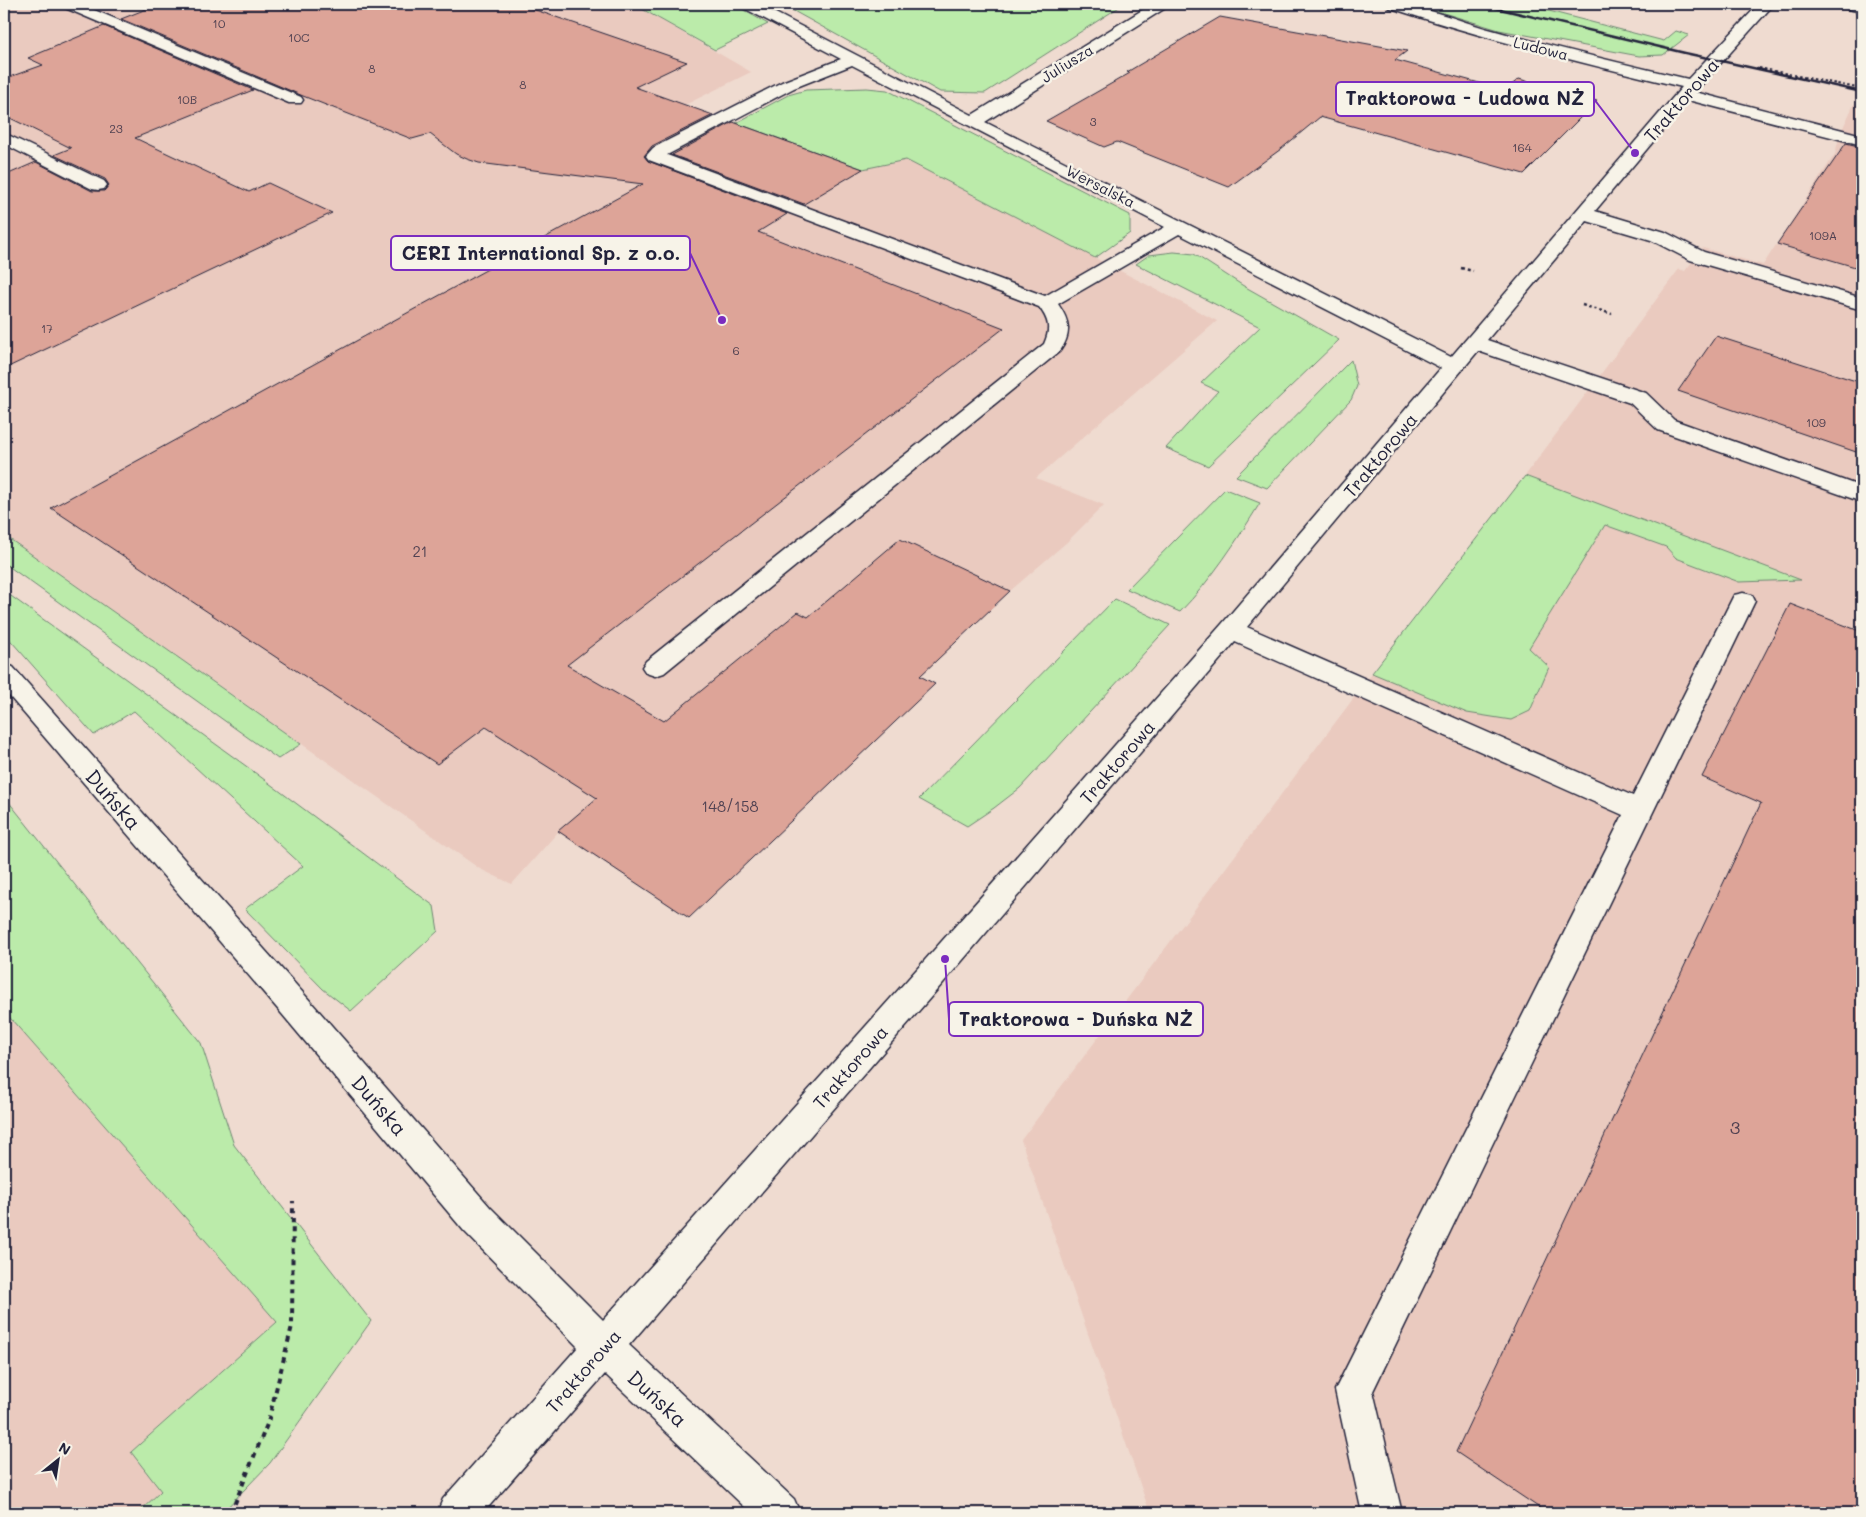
<svg xmlns="http://www.w3.org/2000/svg" width="1866" height="1517" font-family="Mali,sans-serif">
	<rect width="100%" height="100%" fill="#efdbd0"/>
	<filter id="ink" filterUnits="userSpaceOnUse"><feTurbulence type="fractalNoise" baseFrequency=".02" numOctaves="2"/><feDisplacementMap in="SourceGraphic" scale="10" xChannelSelector="R" yChannelSelector="G"/><feConvolveMatrix kernelMatrix="1 2 1 2 8 2 1 2 1" color-interpolation-filters="sRGB"/></filter>
	<g filter="url(#ink)">
		<g fill="#eacabf">
			<polygon points="4,4 633,4 751,72 685,105 863,169 906,160 1217,321 1036,478 1104,505 1067,542 1010,591 921,676 935,684 689,918 558,832 512,884 480,869 4,535"/>
			<polygon points="1854,104 1862,106 1862,1513 1150,1513 1021,1140 1362,687 1525,476 1679,269 1685,271 1703,248 1763,265 1835,154 1840,134"/>
			<polygon points="4,1011 277,1322 131,1452 161,1491 138,1513 4,1513"/>
		</g>
		<g fill="#bbebaa" stroke="#6e8672">
			<polygon points="633,4 733,4 768,24 715,50"/>
			<polygon points="781,4 1124,4 985,93 940,92"/>
			<polygon points="1414,4 1522,4 1664,41 1676,31 1689,35 1663,55 1639,56 1499,30"/>
			<polygon points="867,88 887,90 1130,215 1130,233 1095,258 906,160 863,169 736,123 788,95 806,90"/>
			<polygon points="1174,252 1194,254 1242,285 1339,340 1208,466 1166,448 1218,391 1201,383 1260,327 1136,264 1149,255"/>
			<polygon points="1351,360 1357,386 1351,400 1267,488 1236,476"/>
			<polygon points="1525,476 1801,580 1739,582 1676,558 1666,547 1605,525 1529,648 1549,667 1530,711 1511,720 1467,713 1372,673"/>
			<path d="M1225 489 1260 503C1236 542 1212 579 1180 612L1127 589Z"/>
			<polygon points="4,535 301,744 278,759 4,563"/>
			<polygon points="4,591 246,766 434,906 438,931 351,1011 323,989 245,909 303,866 134,711 94,735 4,633"/>
			<polygon points="1115,599 1170,625 1020,788 994,808 967,826 919,799"/>
			<polygon points="4,796 201,1043 234,1145 371,1321 270,1463 222,1513 138,1513 161,1491 131,1452 277,1322 4,1011"/>
		</g>
		<g fill="#dda498" stroke="#22223b">
			<polygon points="159,4 518,4 687,62 635,87 713,115 652,146 644,156 648,161 787,214 758,232 1004,328 567,665 664,721 798,612 808,617 900,539 1010,591 920,676 935,684 689,918 558,831 597,798 523,751 486,727 437,764 51,508 643,184 479,163 467,159 456,154 430,134 412,139 303,96 121,19"/>
			<polygon points="1220,17 1407,51 1395,60 1505,90 1519,79 1597,101 1524,174 1320,117 1281,149 1229,187 1117,142 1104,147 1046,121 1130,73 1127,72"/>
			<polygon points="104,26 253,90 135,138 249,192 268,183 332,213 4,369 4,176 36,162 92,191 104,191 109,185 105,179 54,155 71,148 4,115 4,79 43,65 28,58"/>
			<polygon points="733,122 863,169 804,204 672,155"/>
			<polygon points="1846,143 1862,147 1862,269 1777,244"/>
			<polygon points="1716,336 1862,383 1862,454 1678,391"/>
			<polygon points="1790,604 1862,632 1862,1513 1547,1513 1456,1452 1761,803 1702,777"/>
		</g>
		<g fill="none" stroke-linecap="round" stroke-linejoin="round">
			<defs>
				<g id="minor">
					<polygon points="61,4 80,4 301,97 303,100 301,103 289,103 63,7"/>
					<path d="M740 4H758L972 115 1152 4H1169L1167 7 985 122 1451 357 1682 87C1583 63 1484 39 1388 7L1386 4C1422 4 1458 21 1492 30 1557 48 1623 64 1688 79L1759 4H1774L1695 92 1862 135V145L1688 100 1595 211 1665 232 1704 252 1862 298V310L1690 260 1651 240 1587 221 1487 340 1646 393 1674 420 1862 487V502L1658 430 1630 403 1478 351 1247 627 1633 796 1734 595 1743 593 1752 595 1755 601 1373 1391 1402 1513H1362L1335 1390 1623 815 1235 642 956 968 629 1345 794 1499 800 1513H751L605 1374 483 1513H437L443 1499 578 1347 464 1231 282 1014 4 690V664L13 667 304 994 490 1207 603 1320 934 950 1222 624 1441 368 1179 234 1058 304C1070 321 1072 334 1060 351L664 673 655 676 646 673 642 667 646 661 1044 344C1051 329 1049 320 1039 307L649 160 646 156 653 148 782 82 841 59 742 7ZM852 65 1165 227 1045 296 667 155 794 88Z"/>
					<polygon points="1837,4 1862,4 1862,12 1839,7"/>
					<polygon points="4,133 104,181 107,185 104,189 98,190 92,189 4,144"/>
				</g>
			</defs>
			<use href="#minor" stroke="#22223b" stroke-width="3"/>
			<polyline stroke="#22223b" stroke-width="2" stroke-dasharray="2.5 2.5" stroke-linecap="butt" points="1759,68 1862,89"/>
			<g stroke="#22223b" stroke-width="2.5" stroke-dasharray="3 3" stroke-linecap="butt">
				<polyline points="1461,268 1473,271"/>
				<polyline points="1582,305 1612,314"/>
			</g>
			<polyline stroke="#22223b" stroke-width="4" stroke-dasharray="5 5" stroke-linecap="butt" points="231,1513 268,1422 292,1326 293,1201"/>
			<use href="#minor" fill="#f7f3e8" fill-rule="evenodd"/>
			<polyline stroke="#22223b" stroke-width="2.5" points="1479,4 1685,53 1862,92"/>
		</g>
	</g>
	<g text-anchor="middle" dominant-baseline="central" stroke-width="5" stroke-linejoin="round" paint-order="stroke">
		<g font-size="12" fill="#514252">
			<text x="219" y="23">10</text>
			<text x="299" y="37">10C</text>
			<text x="372" y="68">8</text>
			<text x="523" y="84">8</text>
			<text x="187" y="99">10B</text>
			<text x="1093" y="121">3</text>
			<text x="116" y="128">23</text>
			<text x="1522" y="147">164</text>
			<text x="1823" y="235">109A</text>
			<text x="47" y="328">17</text>
			<text x="736" y="350">6</text>
			<text x="1816" y="422">109</text>
		</g>
		<g font-size="15" fill="#22223b" stroke="#f7f3e8">
			<text transform="translate(1541 48) rotate(14)">Ludowa</text>
			<text transform="translate(1067 63) rotate(-32)">Juliusza</text>
			<text transform="translate(1101 186) rotate(27)">Wersalska</text>
		</g>
		<g font-size="15" fill="#514252">
			<text x="420" y="551">21</text>
			<text x="730" y="806">148/158</text>
		</g>
		<g font-size="18" fill="#22223b" stroke="#f7f3e8">
			<text transform="translate(1681 100) rotate(-49)">Traktorowa</text>
			<text transform="translate(1380 455) rotate(-50)">Traktorowa</text>
			<text transform="translate(1117 762) rotate(-49)">Traktorowa</text>
			<text transform="translate(850 1067) rotate(-49)">Traktorowa</text>
			<text transform="translate(583 1371) rotate(-49)">Traktorowa</text>
		</g>
		<g font-size="18" fill="#514252">
			<text x="1735" y="1127">3</text>
		</g>
		<g font-size="21" fill="#22223b" stroke="#f7f3e8">
			<text transform="translate(114 799) rotate(49)">Duńska</text>
			<text transform="translate(380 1105) rotate(49)">Duńska</text>
			<text transform="translate(658 1398) rotate(43)">Duńska</text>
		</g>
	</g>
	<path fill="none" stroke="#7b2cbf" stroke-width="2" d="M1635 153L1594 99M722 320L690 253M945 959L949 1019"/>
	<g fill="#7b2cbf" stroke="#f7f3e8" stroke-width="2">
		<circle cx="1635" cy="153" r="5"/>
		<circle cx="722" cy="320" r="5"/>
		<circle cx="945" cy="959" r="5"/>
	</g>
	<g fill="#f7f3e8" stroke="#7b2cbf" stroke-width="2">
		<rect x="1336" y="82" width="258" height="34" rx="5"/>
		<rect x="391" y="236" width="299" height="34" rx="5"/>
		<rect x="949" y="1002" width="254" height="34" rx="5"/>
	</g>
	<g font-size="19" text-anchor="middle" font-weight="bold" fill="#22223b">
		<text x="1465" y="105">Traktorowa - Ludowa NŻ</text>
		<text x="541" y="260">CERI International Sp. z o.o.</text>
		<text x="1076" y="1026">Traktorowa - Duńska NŻ</text>
	</g>
	<rect width="1866" height="1517" fill="none" stroke="#f7f3e8" stroke-width="20"/>
	<rect x="10" y="10" width="1846" height="1497" fill="none" stroke="#22223b" stroke-width="2" filter="url(#ink)"/>
	<g transform="translate(58 1460) rotate(30)" stroke="#f7f3e8" stroke-width="4" paint-order="stroke">
	<path d="M0-4L9 19L0 12L-9 19Z" fill="#22223b"/>
	<text y="-8" font-size="14" font-weight="bold" text-anchor="middle" fill="#22223b">N</text>
	</g>
</svg>
